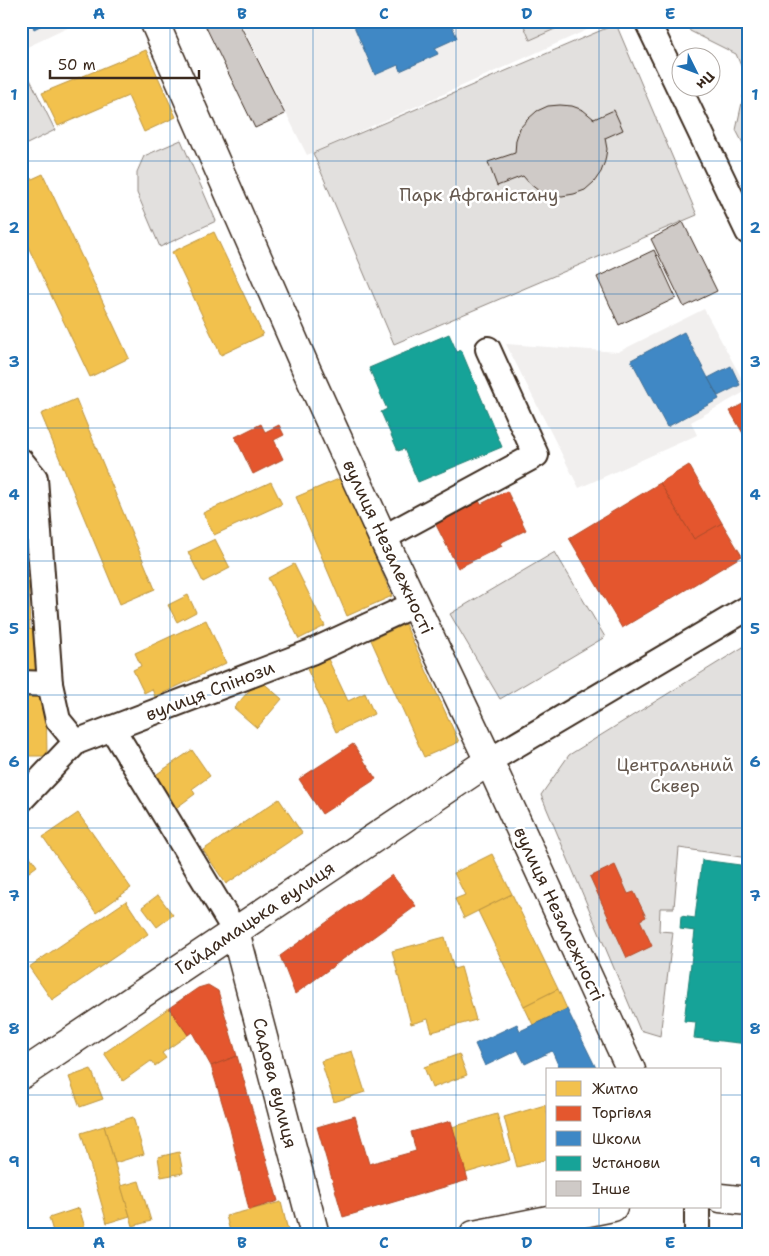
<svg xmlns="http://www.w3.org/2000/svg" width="769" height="1256" font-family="'Shantell Sans',sans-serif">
	<rect width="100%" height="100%" fill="#fff"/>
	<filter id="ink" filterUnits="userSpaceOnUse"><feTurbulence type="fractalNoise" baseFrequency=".02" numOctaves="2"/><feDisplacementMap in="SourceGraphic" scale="10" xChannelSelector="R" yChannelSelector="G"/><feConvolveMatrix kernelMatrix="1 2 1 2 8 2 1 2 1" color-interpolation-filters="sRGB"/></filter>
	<g filter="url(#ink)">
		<g fill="#f1efee">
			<polygon points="21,21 82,21 21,50"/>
			<polygon points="240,21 607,21 307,155"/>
			<polygon points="704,309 748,390 691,422 697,435 579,488 506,344 618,352"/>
		</g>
		<g fill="#e2e0de" stroke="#8e857e">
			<polygon points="522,21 573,21 530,40"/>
			<polygon points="685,21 748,21 748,153 736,130 747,80 736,54 690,31"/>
			<polygon points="616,24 697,215 394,344 313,153"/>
			<polygon points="21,61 55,130 21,147"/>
			<polygon points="181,140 216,221 160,247 137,193 137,172 144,156"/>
			<polygon points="555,552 605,637 500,699 450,614"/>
			<polygon points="748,644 748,858 679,848 674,908 660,908 659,931 673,932 660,1036 640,1030 541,795 569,755"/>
		</g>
		<g fill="#f2c14e" stroke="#bb9440">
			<polygon points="146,50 176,117 144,132 128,96 58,126 42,93"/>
			<polygon points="43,174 129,358 90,377 21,232 21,184"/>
			<polygon points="214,232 263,335 221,355 172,252"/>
			<polygon points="76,399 155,589 120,604 41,414"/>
			<polygon points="341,478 392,596 347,616 296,497"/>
			<polygon points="271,482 282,504 214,535 203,513"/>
			<polygon points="215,539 230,568 203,582 188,552"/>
			<polygon points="294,564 325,626 299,639 268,578"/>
			<polygon points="21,577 28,577 30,630 21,629"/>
			<polygon points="188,595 196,612 177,622 168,605"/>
			<polygon points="206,620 226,663 155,697 152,689 144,693 133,670 141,666 135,653"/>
			<polygon points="405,624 459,742 424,757 371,640"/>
			<polygon points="21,629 40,630 39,678 21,678"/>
			<polygon points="328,659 348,701 365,693 374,714 336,732 307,669"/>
			<polygon points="259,679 282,699 257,728 234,708"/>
			<polygon points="21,696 46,696 47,756 21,756"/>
			<polygon points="192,750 210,776 192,789 195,794 176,808 154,776"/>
			<polygon points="279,799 302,833 226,884 203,850"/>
			<polygon points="78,813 131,888 96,913 43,837"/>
			<polygon points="21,844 37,866 21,878"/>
			<polygon points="492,854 512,894 464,918 455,899 465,895 454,873"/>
			<polygon points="512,894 558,989 524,1006 478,911"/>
			<polygon points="158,895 173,915 157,927 142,907"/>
			<polygon points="126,901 148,934 52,1000 29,967"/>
			<polygon points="445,937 454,969 461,967 476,1020 432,1032 428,1019 411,1024 392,951"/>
			<polygon points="558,989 567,1009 533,1025 524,1006"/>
			<polygon points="169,1008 188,1035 162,1053 166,1058 155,1066 151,1061 123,1081 104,1053"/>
			<polygon points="352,1051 365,1092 334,1102 321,1061"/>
			<polygon points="459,1054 467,1075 432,1088 424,1067"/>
			<polygon points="91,1069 103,1099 80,1107 69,1077"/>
			<polygon points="545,1105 548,1117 548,1159 517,1167 504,1117"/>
			<polygon points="497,1114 510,1160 466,1173 452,1127"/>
			<polygon points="133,1117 144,1154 115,1163 104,1126"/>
			<polygon points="104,1126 130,1216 107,1223 81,1133"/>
			<polygon points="179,1152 183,1173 161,1177 158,1157"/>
			<polygon points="139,1181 151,1221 133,1226 121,1186"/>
			<polygon points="281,1202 289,1235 231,1235 226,1216"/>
			<polygon points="79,1208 87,1234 54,1235 49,1218"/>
		</g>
		<g fill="#e4572e" stroke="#b14a29">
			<polygon points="748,401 748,433 744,435 730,411"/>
			<polygon points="261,424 265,432 279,425 284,435 274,440 283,459 253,474 235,437"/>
			<polygon points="689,465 722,523 694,539 660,483"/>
			<polygon points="660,483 694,539 722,523 742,556 622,628 569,538"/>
			<polygon points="507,491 526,530 500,543 502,546 458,568 435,523 479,501 481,504"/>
			<polygon points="353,744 376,779 322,814 299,779"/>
			<polygon points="615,865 628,894 634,892 646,917 640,920 652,946 627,958 590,877"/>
			<polygon points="392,875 416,906 295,994 280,956"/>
			<polygon points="208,985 218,991 237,1056 211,1066 192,1032 188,1035 169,1008 198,988"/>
			<polygon points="237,1056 278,1201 249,1210 230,1129 211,1066"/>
			<polygon points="355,1116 369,1164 416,1151 411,1132 451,1121 468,1180 343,1217 317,1127"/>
		</g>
		<g fill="#3f88c5" stroke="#3e6c93">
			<polygon points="31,21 50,21 34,29"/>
			<polygon points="359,21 450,21 457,38 435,48 438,54 400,71 398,65 375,75 353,24"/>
			<polygon points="684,332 719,399 667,427 631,360"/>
			<polygon points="731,366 740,385 718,396 708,378"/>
			<polygon points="567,1009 597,1070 553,1070 559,1067 552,1051 525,1064 518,1050 485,1066 475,1044 517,1024 520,1031"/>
		</g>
		<g fill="#17a398" stroke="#227f73">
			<polygon points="449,334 457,352 461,350 502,447 418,482 404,449 398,451 381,412 387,409 369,368"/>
			<polygon points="702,860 748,866 748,1044 694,1038 696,1022 684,1021 695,931 680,929 681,916 695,918"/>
		</g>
		<g fill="#cfcac7" stroke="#3b2a1e">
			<polygon points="203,21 238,21 285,114 255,128"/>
			<polygon points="560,105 572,106 583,110 594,119 614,110 623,130 605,138 607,149 605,161 601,172 594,182 585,190 574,194 562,196 550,195 539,191 530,184 523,176 497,186 488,162 515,153 516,140 520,128 528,119 537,111 548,106"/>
			<polygon points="683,222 717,291 684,307 651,239"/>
			<polygon points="654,250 676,298 619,325 597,277"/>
		</g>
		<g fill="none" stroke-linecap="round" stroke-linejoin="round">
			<defs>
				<g id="minor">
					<polyline points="647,21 748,232"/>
					<polyline points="21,461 35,478 50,684 58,720 76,742"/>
					<polyline points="383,538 536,455 488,349"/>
					<polyline points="21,683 50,684"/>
					<polyline points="112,728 235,931"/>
					<polyline points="489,761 748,608"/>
					<polyline points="21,800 76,742 311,652 415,604"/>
					<polyline points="697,1207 697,1235"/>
				</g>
				<polyline id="tertiary" points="235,931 315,1235"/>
				<g id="secondary">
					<polyline points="154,21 307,371 383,538 489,761 631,1070"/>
					<polyline points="21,1075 489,761"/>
					<polyline points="720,1198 748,1201"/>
					<polyline points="474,1235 613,1207"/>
				</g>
			</defs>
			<use href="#minor" stroke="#3b2a1e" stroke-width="28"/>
			<use href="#tertiary" stroke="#3b2a1e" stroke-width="31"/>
			<use href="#secondary" stroke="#3b2a1e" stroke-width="31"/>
			<use href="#minor" stroke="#fff" stroke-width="24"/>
			<use href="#tertiary" stroke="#fff" stroke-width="28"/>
			<use href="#secondary" stroke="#fff" stroke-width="28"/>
		</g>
	</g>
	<path fill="none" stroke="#1f6fb2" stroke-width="1" stroke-opacity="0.55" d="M170 21V1235M313 21V1235M456 21V1235M599 21V1070M21 161H748M21 294H748M21 428H748M21 561H748M21 695H748M21 828H748M21 962H748M21 1095H548M720 1095H748M599 1207V1235"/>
	<g text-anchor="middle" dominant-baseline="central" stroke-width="5" stroke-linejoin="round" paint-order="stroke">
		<g font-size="18" fill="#65584e" stroke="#fff">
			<text x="479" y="195">Парк Афганістану</text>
			<text x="675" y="765">Центральний<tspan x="675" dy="21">Сквер</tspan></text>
		</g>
		<g font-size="18" fill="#3b2a1e" stroke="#fff">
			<text transform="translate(388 547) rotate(65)">вулиця Незалежності</text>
			<text transform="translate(210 691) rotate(-21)">вулиця Спінози</text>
			<text transform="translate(559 914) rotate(65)">вулиця Незалежності</text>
			<text transform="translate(255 918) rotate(-34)">Гайдамацька вулиця</text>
			<text transform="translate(275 1083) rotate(76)">Садова вулиця</text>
		</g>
	</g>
	<rect width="769" height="1256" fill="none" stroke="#fff" stroke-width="55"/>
	<rect x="546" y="1068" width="175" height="140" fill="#ffffff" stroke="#b1aaa5"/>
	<rect x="556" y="1081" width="25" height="15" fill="#f2c14e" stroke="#b1aaa5"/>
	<text x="592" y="1094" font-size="15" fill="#3b2a1e">Житло</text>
	<rect x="556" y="1106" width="25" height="15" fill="#e4572e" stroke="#b1aaa5"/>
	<text x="592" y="1118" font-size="15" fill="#3b2a1e">Торгівля</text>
	<rect x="556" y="1131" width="25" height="15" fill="#3f88c5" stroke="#b1aaa5"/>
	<text x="592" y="1144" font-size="15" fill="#3b2a1e">Школи</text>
	<rect x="556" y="1156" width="25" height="15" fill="#17a398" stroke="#b1aaa5"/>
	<text x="592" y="1168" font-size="15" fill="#3b2a1e">Установи</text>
	<rect x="556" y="1181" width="25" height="15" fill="#cfcac7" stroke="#b1aaa5"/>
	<text x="592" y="1194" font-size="15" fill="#3b2a1e">Інше</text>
	<g transform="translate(696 72) rotate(132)"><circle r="24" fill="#ffffff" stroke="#b1aaa5"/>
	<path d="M0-4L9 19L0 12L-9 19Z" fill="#1f6fb2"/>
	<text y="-8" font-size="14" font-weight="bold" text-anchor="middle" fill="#3b2a1e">Пн</text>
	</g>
	<path d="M50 70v8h149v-8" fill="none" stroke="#3b2a1e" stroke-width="2.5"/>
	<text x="58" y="70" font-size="15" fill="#3b2a1e" stroke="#ffffff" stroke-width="4" paint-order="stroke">50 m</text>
	<rect x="28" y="28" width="714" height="1200" fill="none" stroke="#1f6fb2" stroke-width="2"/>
	<g font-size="16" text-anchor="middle" font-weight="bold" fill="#1f6fb2">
		<text x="99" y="19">A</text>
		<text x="242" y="19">B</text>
		<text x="384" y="19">C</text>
		<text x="527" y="19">D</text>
		<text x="670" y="19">E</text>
		<text x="14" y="100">1</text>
		<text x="755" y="100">1</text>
		<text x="14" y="233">2</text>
		<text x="755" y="233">2</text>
		<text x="14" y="367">3</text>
		<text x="755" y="367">3</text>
		<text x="14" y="500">4</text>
		<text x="755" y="500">4</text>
		<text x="14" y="634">5</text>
		<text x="755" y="634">5</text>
		<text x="14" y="767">6</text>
		<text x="755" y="767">6</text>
		<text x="14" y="901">7</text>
		<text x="755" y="901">7</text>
		<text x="14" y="1034">8</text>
		<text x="755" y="1034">8</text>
		<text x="14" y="1167">9</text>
		<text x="755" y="1167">9</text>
		<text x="99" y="1248">A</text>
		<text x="242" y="1248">B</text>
		<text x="384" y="1248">C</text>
		<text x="527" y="1248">D</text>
		<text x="670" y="1248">E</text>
	</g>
</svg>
